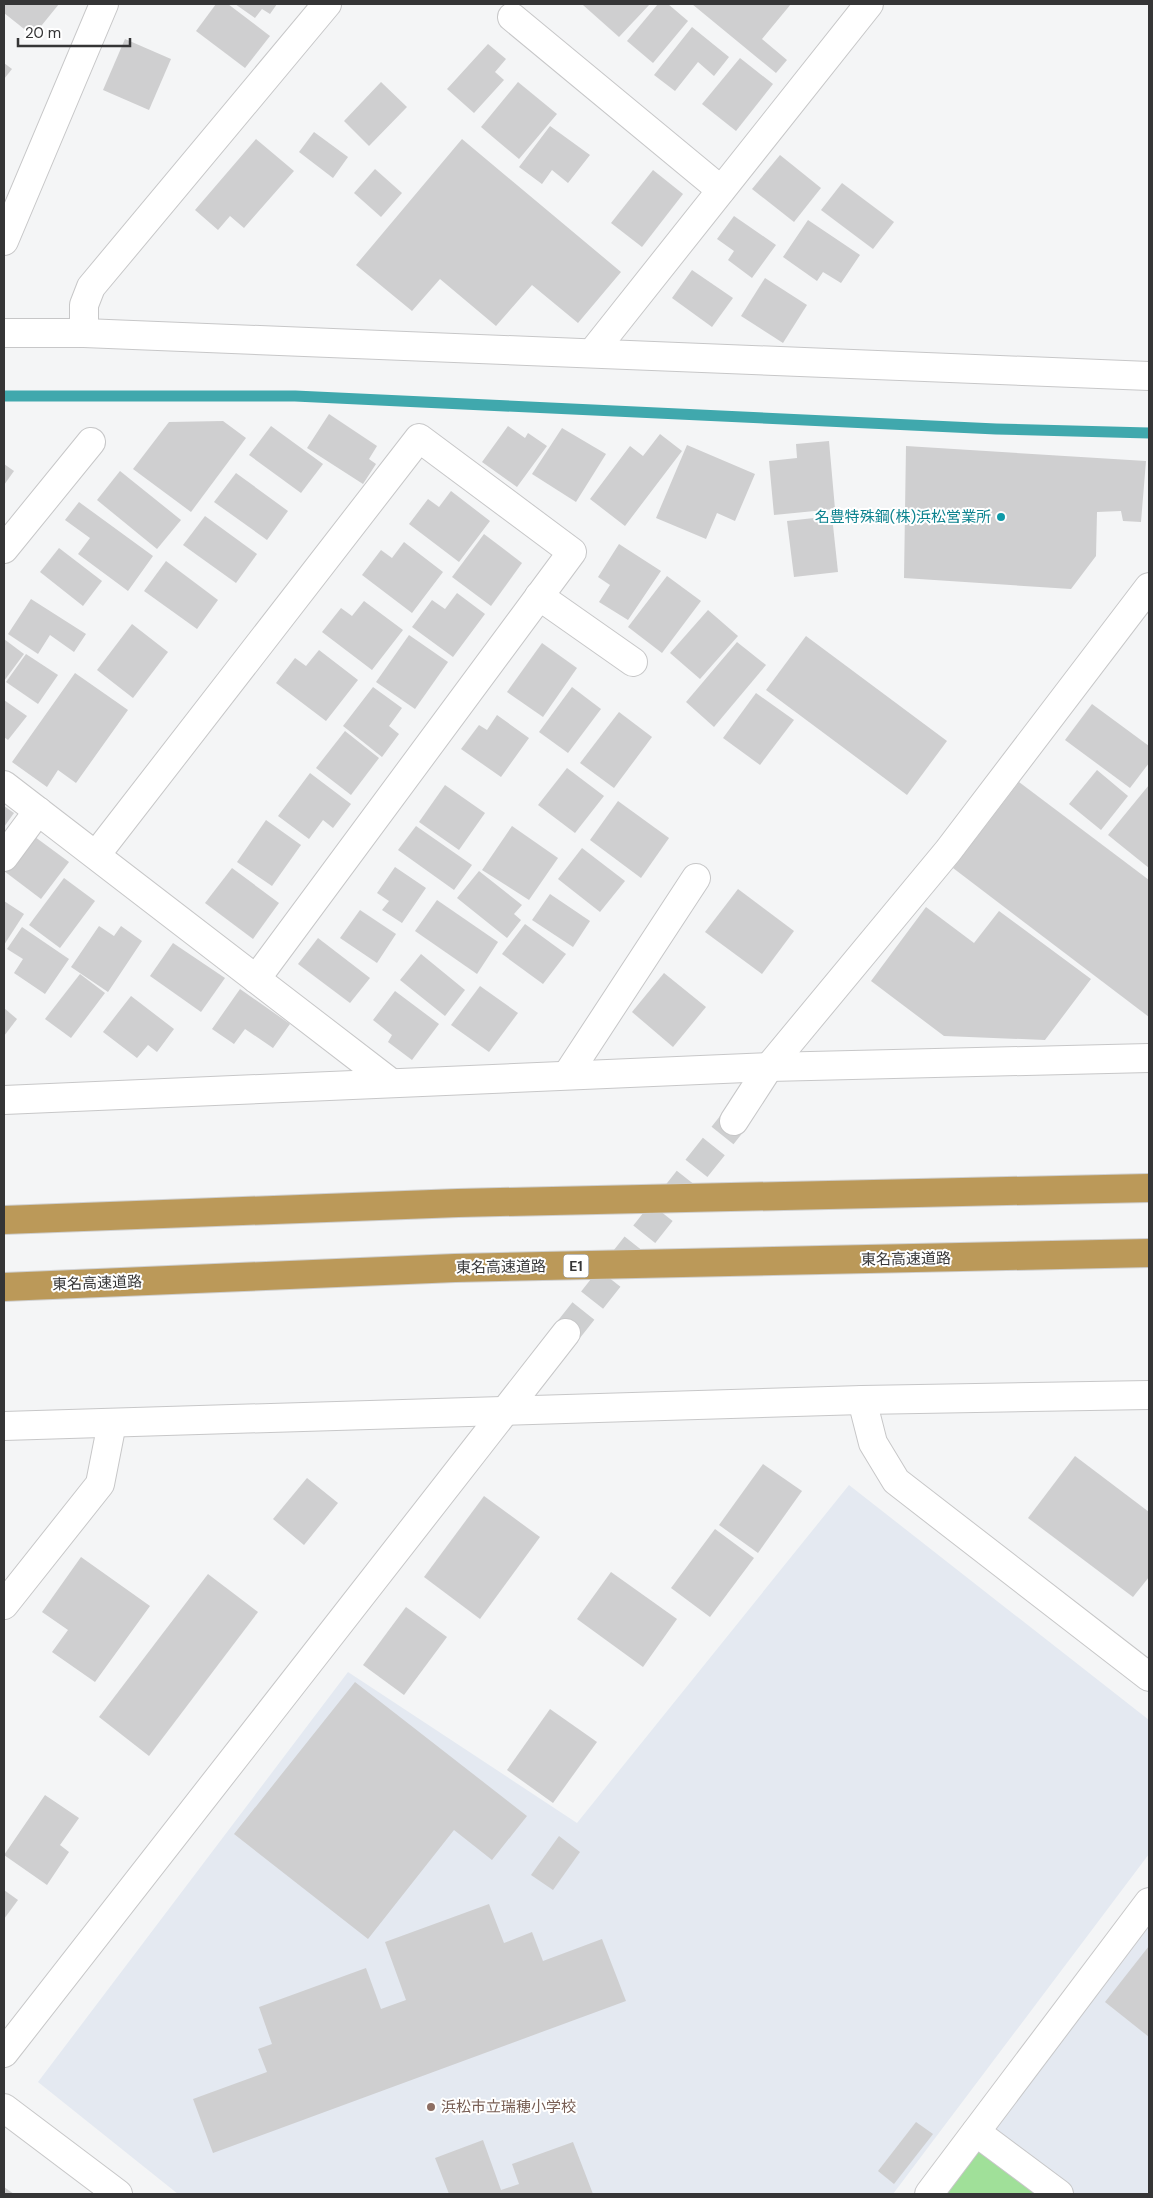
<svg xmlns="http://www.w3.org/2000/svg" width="1153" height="2198" font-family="'DM Sans','Noto Sans JP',sans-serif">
	<rect width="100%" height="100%" fill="#f4f5f6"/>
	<g fill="#e4e9f1">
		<polygon points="849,1485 1149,1720 1149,1854 893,2194 178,2194 38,2082 348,1672 577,1823"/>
		<polygon points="1149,1918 1149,2194 1072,2194 987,2132"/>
	</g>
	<polygon fill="#a0e099" points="978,2145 1043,2194 941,2194"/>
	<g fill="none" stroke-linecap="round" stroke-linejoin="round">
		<polyline stroke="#40a8ad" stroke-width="11" points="4,396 295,396 996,429 1149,433"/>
	</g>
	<g fill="#cfcfd0">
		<polygon points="4,4 59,4 33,36 4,13"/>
		<polygon points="216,4 228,4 270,36 245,68 196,31"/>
		<polygon points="235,4 277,4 270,14 262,9 255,18"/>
		<polygon points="584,4 650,4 619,37 583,5"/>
		<polygon points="658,4 668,4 688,21 653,63 627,41"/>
		<polygon points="692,4 791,4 762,39 787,60 776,73"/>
		<polygon points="692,27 729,57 714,76 698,62 675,91 654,75"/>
		<polygon points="125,39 171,59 149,110 103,90"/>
		<polygon points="488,44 506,59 495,72 504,80 474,113 447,89"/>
		<polygon points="740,58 773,84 736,131 702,104"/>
		<polygon points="4,63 12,69 4,79"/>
		<polygon points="381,82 407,107 369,146 344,121"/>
		<polygon points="518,82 557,114 519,159 481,127"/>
		<polygon points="550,126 590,155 568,183 552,170 542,184 519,167"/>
		<polygon points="314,132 348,157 333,178 299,152"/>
		<polygon points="256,139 294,171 244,228 230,216 218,230 195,210"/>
		<polygon points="462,139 621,272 578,323 532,285 496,326 440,279 412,311 356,265"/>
		<polygon points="780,155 821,188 794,222 752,189"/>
		<polygon points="375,169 402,193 381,217 354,193"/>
		<polygon points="653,170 683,194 642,247 611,223"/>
		<polygon points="842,183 894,222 873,249 821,210"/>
		<polygon points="734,216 776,245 752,278 728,260 734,251 717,239"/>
		<polygon points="808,220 860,255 841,283 823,272 817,281 783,257"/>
		<polygon points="692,270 733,298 712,327 672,298"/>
		<polygon points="765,278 807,305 783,343 741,316"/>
		<polygon points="329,414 377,446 369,459 376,464 363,484 307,448"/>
		<polygon points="223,421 246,438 191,512 133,469 169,422"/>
		<polygon points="271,426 323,464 301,493 249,455"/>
		<polygon points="508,426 525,438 528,433 547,446 517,487 482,462"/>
		<polygon points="562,428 606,454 576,502 532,474"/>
		<polygon points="660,434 682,451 625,526 590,499 630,446 643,456"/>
		<polygon points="829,441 835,509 774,515 769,461 797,458 796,444"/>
		<polygon points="687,445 755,474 735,521 717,513 706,539 656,518"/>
		<polygon points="906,446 1146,461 1141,522 1123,521 1121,511 1097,512 1096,556 1071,589 904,578"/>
		<polygon points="4,464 14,471 4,485"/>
		<polygon points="120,471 181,520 157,549 97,500"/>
		<polygon points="236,473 288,511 267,540 214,502"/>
		<polygon points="451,491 490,521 459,562 409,524 428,499 439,507"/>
		<polygon points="79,502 153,556 128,591 78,554 90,538 65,520"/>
		<polygon points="205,516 257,554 236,583 183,545"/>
		<polygon points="832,516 838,572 794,577 787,521"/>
		<polygon points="484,534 522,563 491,606 452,577"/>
		<polygon points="404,542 443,572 412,613 362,575 381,550 392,558"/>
		<polygon points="619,544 661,571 628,620 599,602 610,585 598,577"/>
		<polygon points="59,548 102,581 83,606 40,572"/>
		<polygon points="166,561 218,600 197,629 144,591"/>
		<polygon points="667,576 701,601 662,653 628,627"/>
		<polygon points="457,593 485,614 453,657 412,627 432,600 445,609"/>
		<polygon points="31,599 86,634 74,652 50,635 38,654 8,634"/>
		<polygon points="364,601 403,630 372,670 322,632 341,608 352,616"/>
		<polygon points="708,610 738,636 700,679 670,653"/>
		<polygon points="132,624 168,652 133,698 97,670"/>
		<polygon points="409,635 448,662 415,709 376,682"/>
		<polygon points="806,636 947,741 907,795 766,690"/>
		<polygon points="4,639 24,654 4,681"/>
		<polygon points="737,642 766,665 714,727 686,702"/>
		<polygon points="542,643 577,668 543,717 507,692"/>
		<polygon points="319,650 358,680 326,721 276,683 295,658 306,666"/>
		<polygon points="26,654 58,675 38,704 6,682"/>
		<polygon points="75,673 128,710 76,783 58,770 47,787 12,762"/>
		<polygon points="373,687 402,708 389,726 399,734 382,757 343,726"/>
		<polygon points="572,687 601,709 568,753 539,732"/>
		<polygon points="756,693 794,720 760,765 723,738"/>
		<polygon points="4,700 27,716 8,740 4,737"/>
		<polygon points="1092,704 1149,746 1149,763 1130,788 1065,740"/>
		<polygon points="619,712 652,737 614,788 580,763"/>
		<polygon points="497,715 529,738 501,777 461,749 479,725 487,730"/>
		<polygon points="345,731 379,758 351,795 316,768"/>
		<polygon points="567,768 604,796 575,833 538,805"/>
		<polygon points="1097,770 1128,796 1101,830 1069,804"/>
		<polygon points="310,773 351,804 333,828 323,820 309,839 278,816"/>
		<polygon points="1019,782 1149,880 1149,1017 953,868"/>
		<polygon points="445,785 485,813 459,850 419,822"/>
		<polygon points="1149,785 1149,868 1108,835"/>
		<polygon points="618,801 669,838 641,878 590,840"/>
		<polygon points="4,806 14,813 4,827"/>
		<polygon points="266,820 301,845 272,886 237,862"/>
		<polygon points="416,826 472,865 454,890 398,850"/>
		<polygon points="512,826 558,858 529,900 482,870"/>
		<polygon points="31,834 69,862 41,899 4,871"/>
		<polygon points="582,848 625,881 600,912 558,879"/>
		<polygon points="395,867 426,888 402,923 382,910 389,901 377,893"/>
		<polygon points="232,868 279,903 253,939 205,903"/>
		<polygon points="479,871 522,905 514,914 521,920 507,938 457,898"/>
		<polygon points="64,878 95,901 60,948 29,925"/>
		<polygon points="738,889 794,931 762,974 705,932"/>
		<polygon points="550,894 590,921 573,947 532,920"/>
		<polygon points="437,900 498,942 477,974 415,931"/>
		<polygon points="4,901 24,914 4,945"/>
		<polygon points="926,907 974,943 999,911 1091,979 1045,1040 944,1036 871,981"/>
		<polygon points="360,910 396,934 377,963 340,938"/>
		<polygon points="525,924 566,954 543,984 502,954"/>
		<polygon points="99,926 114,936 121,926 142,941 108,992 71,967"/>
		<polygon points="22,927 69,959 45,994 14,973 23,959 7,949"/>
		<polygon points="318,938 370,978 350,1003 298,964"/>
		<polygon points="173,943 225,978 201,1012 150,976"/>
		<polygon points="421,954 465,990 445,1016 400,980"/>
		<polygon points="664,973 706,1007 673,1047 632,1012"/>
		<polygon points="80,974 105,993 71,1038 45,1019"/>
		<polygon points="480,986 518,1013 489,1052 451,1025"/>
		<polygon points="240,989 290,1024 273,1048 245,1029 234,1044 212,1029"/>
		<polygon points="395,991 439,1024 412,1060 388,1042 392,1035 373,1020"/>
		<polygon points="131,996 174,1029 157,1052 148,1045 137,1058 103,1032"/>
		<polygon points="4,1008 17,1019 4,1036"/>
		<polygon points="1075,1456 1149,1512 1149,1577 1133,1597 1028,1518"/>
		<polygon points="763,1464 802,1491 758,1553 719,1525"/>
		<polygon points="307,1478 338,1503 304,1545 273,1519"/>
		<polygon points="484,1496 540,1537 480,1619 424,1577"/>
		<polygon points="715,1529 754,1558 710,1617 671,1588"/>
		<polygon points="81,1557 150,1606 95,1682 52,1652 68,1630 42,1612"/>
		<polygon points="611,1572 677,1619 643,1667 577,1619"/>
		<polygon points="208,1574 258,1612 149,1756 99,1717"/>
		<polygon points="406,1607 447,1637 404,1695 363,1665"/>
		<polygon points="355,1682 527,1816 492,1860 454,1830 368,1939 234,1834"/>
		<polygon points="550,1709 597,1742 553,1803 507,1770"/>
		<polygon points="45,1795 79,1818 60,1845 69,1852 47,1885 4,1855"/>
		<polygon points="559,1836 580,1852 553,1890 531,1875"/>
		<polygon points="4,1890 18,1900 4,1919"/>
		<polygon points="489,1904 504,1943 532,1932 543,1961 602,1939 626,2001 213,2153 193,2099 267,2072 258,2049 272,2044 259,2007 366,1968 381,2009 406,2000 385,1942"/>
		<polygon points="1149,1946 1149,2037 1105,2002"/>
		<polygon points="916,2122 933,2134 894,2184 878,2171"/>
		<polygon points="483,2140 501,2190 519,2184 512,2164 573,2142 593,2194 449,2194 435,2158"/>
		<polygon points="4,2187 14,2194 4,2194"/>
	</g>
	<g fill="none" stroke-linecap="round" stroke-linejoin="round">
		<polyline stroke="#cecfd0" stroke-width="28" stroke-dasharray="28 14" stroke-linecap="butt" points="566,1333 734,1121"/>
		<defs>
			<g id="street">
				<polyline points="512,17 721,190"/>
				<polyline points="4,241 104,4"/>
				<polyline points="4,333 84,333 1149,376"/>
				<polyline points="84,333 84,305 91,287 327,4"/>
				<polyline points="592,353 869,4"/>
				<polyline points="4,549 91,442"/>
				<polyline points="539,596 633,662"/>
				<polyline points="4,785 390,1082"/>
				<polyline points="96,855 419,438 572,552 256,979"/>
				<polyline points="4,857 38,811"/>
				<polyline points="567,1075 696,878"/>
				<polyline points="4,1100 769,1067 1149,1058"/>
				<polyline points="4,1605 100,1484 112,1423"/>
				<polyline points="976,2132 1059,2194"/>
				<polyline points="929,2194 1149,1902"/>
			</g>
			<g id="secondary">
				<polyline points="734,1121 769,1067 948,851 1149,587"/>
				<polyline points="862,1400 873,1443 896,1481 1149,1677"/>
				<polyline points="4,1426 862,1400 1149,1395"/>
				<polyline points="4,2053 566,1333"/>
				<polyline points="4,2108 118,2194"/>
			</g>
			<g id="highway">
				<polyline points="4,1220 458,1203 1149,1188"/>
				<polyline points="4,1287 455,1268 1149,1253"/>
			</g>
		</defs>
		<use href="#street" stroke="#c7c7c8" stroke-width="30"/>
		<use href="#secondary" stroke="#c7c7c8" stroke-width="30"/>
		<use href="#highway" stroke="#cfcfcf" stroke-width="30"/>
		<use href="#street" stroke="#fff" stroke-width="28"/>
		<use href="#secondary" stroke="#fff" stroke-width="28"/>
		<use href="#highway" stroke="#bb9959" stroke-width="28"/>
	</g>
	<circle fill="#0f9aa8" stroke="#fff" stroke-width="2" cx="1001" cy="517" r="5"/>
	<circle fill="#8d6e63" stroke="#fff" stroke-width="2" cx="431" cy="2107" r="5"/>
	<g text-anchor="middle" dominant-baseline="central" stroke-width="4" stroke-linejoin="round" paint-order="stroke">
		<rect fill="#fff" stroke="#727272" stroke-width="1" x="563.5" y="1254.5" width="25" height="23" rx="4"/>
		<g font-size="14" font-weight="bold" fill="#353536">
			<text x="576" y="1266">E1</text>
		</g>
		<g font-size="15" fill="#0d838f" stroke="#fff" text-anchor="end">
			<text x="991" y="517">名豊特殊鋼(株)浜松営業所</text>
		</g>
		<g font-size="15" fill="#353536" stroke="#fff">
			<text transform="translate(906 1259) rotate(-1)">東名高速道路</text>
			<text transform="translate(501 1267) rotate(-1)">東名高速道路</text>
			<text transform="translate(97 1283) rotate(-2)">東名高速道路</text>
		</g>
		<g font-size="15" fill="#785e54" stroke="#fff" text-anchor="start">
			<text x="441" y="2107">浜松市立瑞穂小学校</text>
		</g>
	</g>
	<rect width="1153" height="2198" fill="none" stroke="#353536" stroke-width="10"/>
	<path d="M18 38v8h112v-8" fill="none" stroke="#353536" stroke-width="2.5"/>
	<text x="25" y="38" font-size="15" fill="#353536" stroke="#ffffff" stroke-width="4" paint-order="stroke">20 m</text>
</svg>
